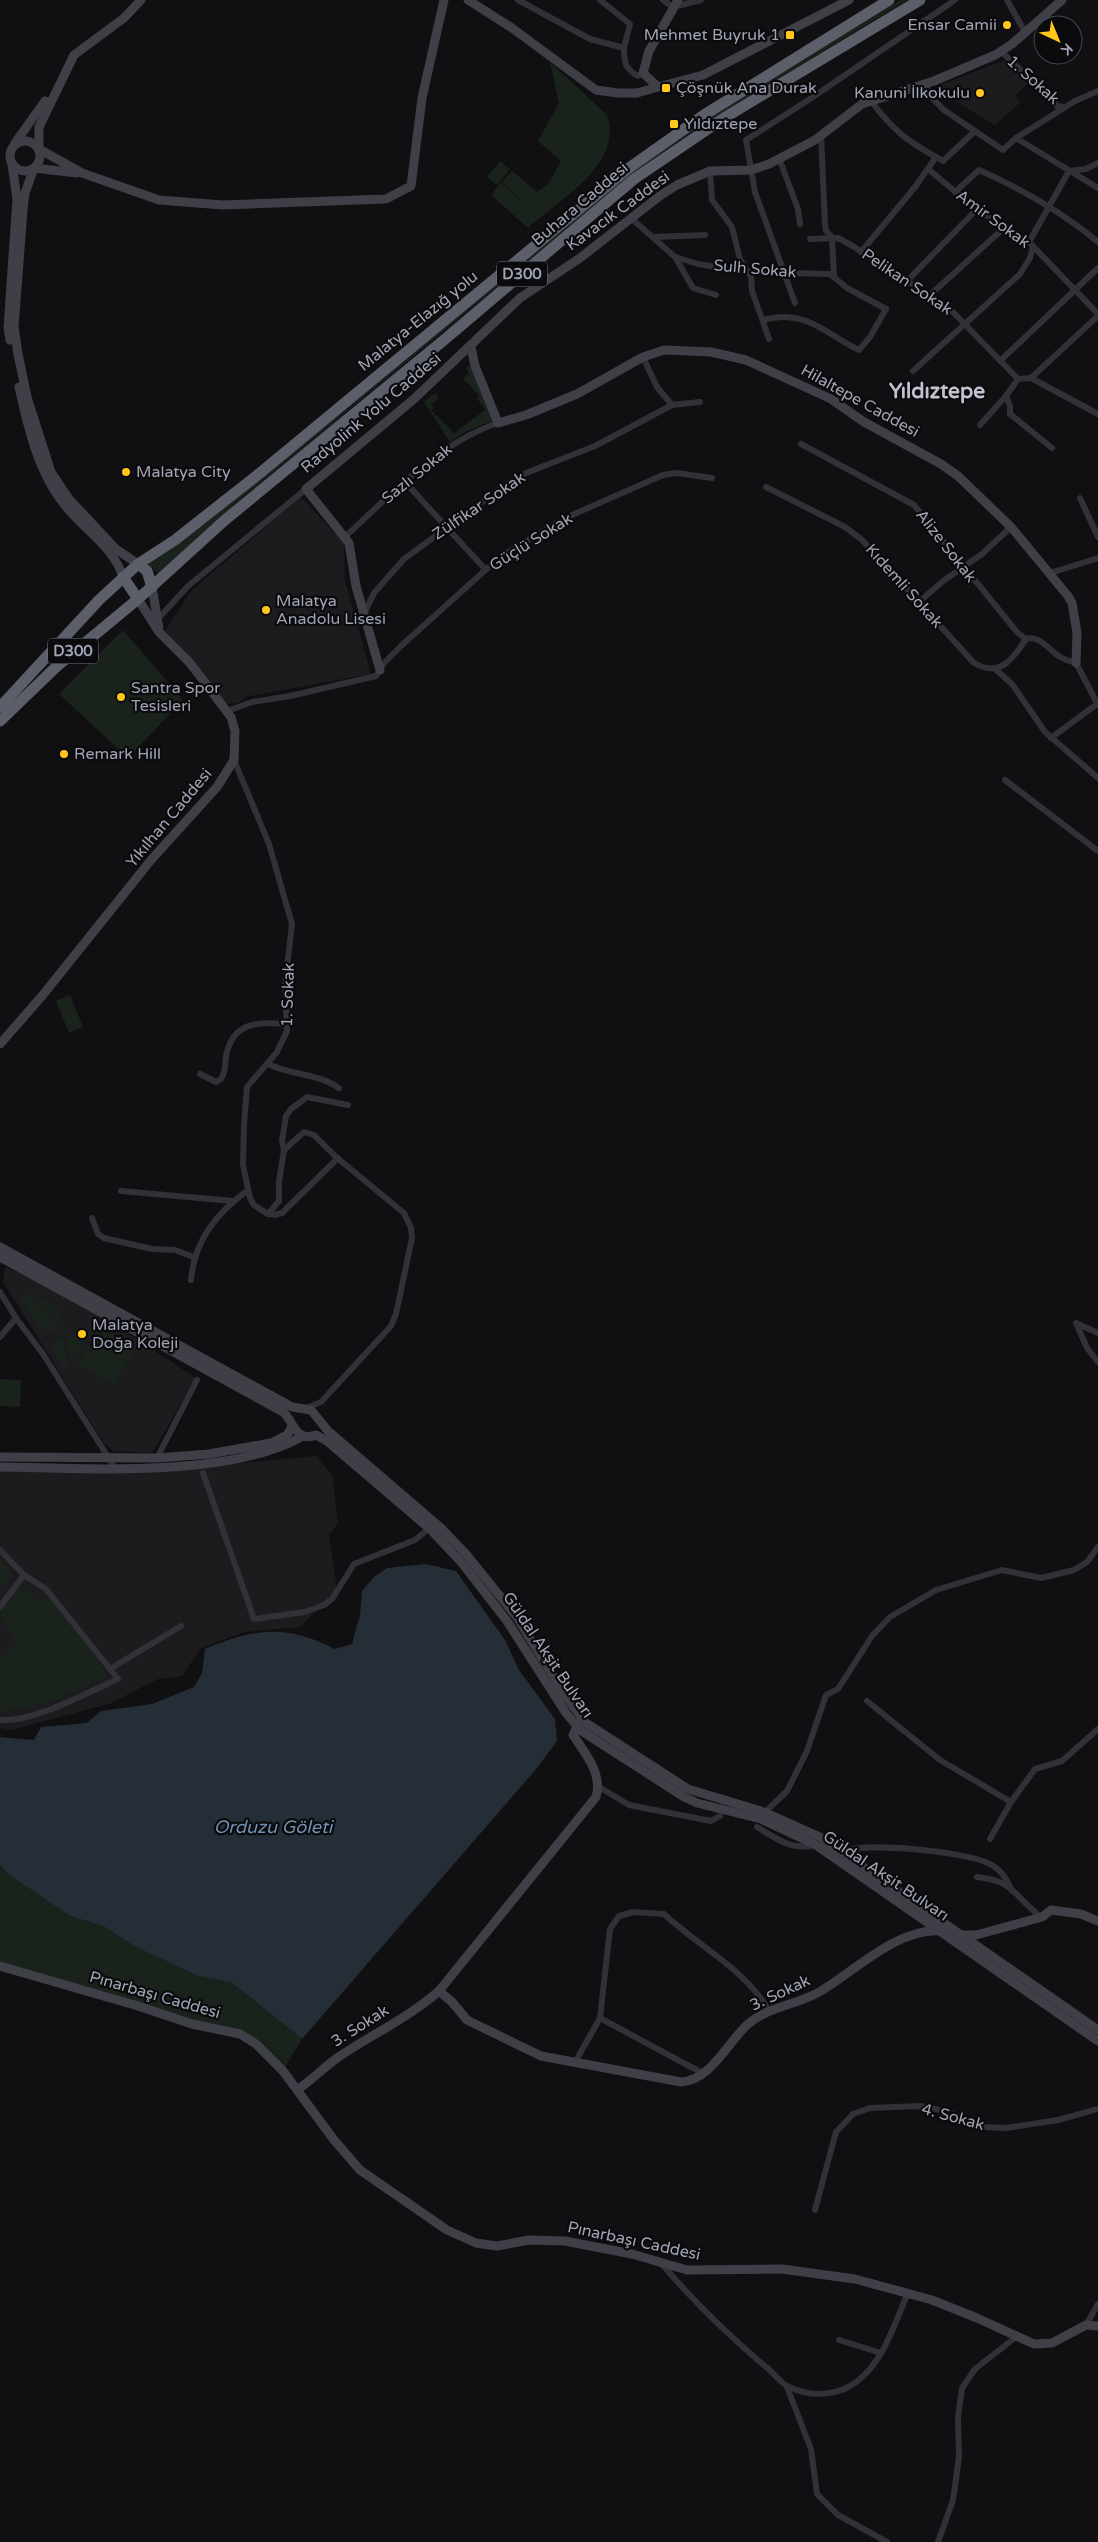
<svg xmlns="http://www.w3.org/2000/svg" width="1098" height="2542" font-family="'Varela Round',sans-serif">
	<rect width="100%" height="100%" fill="#101012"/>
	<g fill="#1c1c1f">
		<polygon points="1005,60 1028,83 1015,96 1021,102 995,125 937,90 937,86"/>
		<polygon points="301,497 344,543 345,581 371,674 245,697 240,702 226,704 197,664 165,631 192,590"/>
		<polygon points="5,1267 61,1290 196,1378 152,1453 113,1451 103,1442 3,1282"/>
		<polygon points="316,1456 332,1475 338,1523 329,1535 337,1590 300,1627 244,1632 201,1648 182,1676 158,1679 109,1704 11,1730 0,1728 0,1469 131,1473"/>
	</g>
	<g fill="#1a221c">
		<polygon points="900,0 907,0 707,122 641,168 243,497 158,574 147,563 344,412 597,199 672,141"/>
		<path d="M550 62 607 115C624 164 559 200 528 228L491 195 501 183 524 203 502 182 512 171 537 192 548 184 561 161 538 141 559 103Z"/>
		<polygon points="500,161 510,169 497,185 487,177"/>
		<polygon points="471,365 492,421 469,430 450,442 424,402 435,393 439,398 431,404 434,408 431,410 454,433 485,410 477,398 479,396 463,378 469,373 466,368"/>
		<polygon points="123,630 183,700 128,758 59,694"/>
		<polygon points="70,995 83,1027 69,1033 56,1001"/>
		<polygon points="31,1291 60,1311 62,1326 27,1294"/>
		<polygon points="26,1295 60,1327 60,1330 42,1330 21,1300"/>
		<polygon points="104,1330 136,1348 114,1385 78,1364 89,1346 93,1348"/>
		<polygon points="67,1333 82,1343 70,1361 66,1335"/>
		<polygon points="62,1335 69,1363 65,1369 52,1347"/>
		<polygon points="0,1379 21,1380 20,1407 0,1406"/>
		<polygon points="0,1559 13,1574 0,1588"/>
		<polygon points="24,1587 36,1602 50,1598 85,1641 108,1676 56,1700 5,1712 0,1711 0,1660 17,1642 1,1615 2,1607 13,1591"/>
		<polygon points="0,1865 8,1874 70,1916 103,1926 136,1947 198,1976 231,1982 302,2039 283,2071 246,2038 0,1966"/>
	</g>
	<path fill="#252d36" d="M426 1564 456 1571 505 1640 519 1670 555 1719 557 1741 537 1768 302 2039 231 1982 198 1976 136 1947 103 1926 70 1916 8 1874 0 1865V1737L34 1740 41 1727 87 1723 101 1711 152 1704 194 1687 202 1673 205 1649C255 1628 286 1624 335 1649L352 1644 360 1615 362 1591 374 1577 387 1568Z"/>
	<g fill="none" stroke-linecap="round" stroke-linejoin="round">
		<g stroke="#313137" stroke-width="6">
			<path d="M518 0 590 39 624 48C624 62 625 69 638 76L643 73"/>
			<polyline points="600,0 630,24 624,48"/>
			<polyline points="663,0 673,7 701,0"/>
			<polyline points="1007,0 1025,32"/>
			<polyline points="1002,52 1057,106 1065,107"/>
			<polyline points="926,83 929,95 944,110 1003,150 1016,138 1098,188"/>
			<path d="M871 101C895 133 909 142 943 161L975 131"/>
			<polyline points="821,135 825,224 826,231 832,237 834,277"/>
			<polyline points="1016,138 1075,101 1098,91"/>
			<polyline points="779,158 798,209 800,224"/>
			<polyline points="928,169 958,194 1004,228 1029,242 1098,314"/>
			<polyline points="710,171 712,200 732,227 740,259 751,277 752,291 769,339"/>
			<path d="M955 192 979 170C1022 189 1062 212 1098 242"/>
			<path d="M631 218 675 257 698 264 747 272 830 274 847 288 886 309 870 337 859 350C824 333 805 308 763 320"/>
			<polyline points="653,237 705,235"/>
			<polyline points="810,239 838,238 851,245 949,308 1018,379 1031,378 1098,414"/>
			<polyline points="1029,242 1069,171 1086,169 1098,163"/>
			<polyline points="861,252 915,187 936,157"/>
			<polyline points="675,257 693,288 716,295"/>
			<polyline points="907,281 978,208"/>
			<polyline points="930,295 1004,228"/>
			<polyline points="795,303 755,192 746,140 813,97 955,0"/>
			<polyline points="1000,361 1098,268"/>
			<polyline points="913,371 1020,274 1030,258 1033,246"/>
			<polyline points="1031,378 1098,316"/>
			<polyline points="1018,379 1006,396 1010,406 1010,414 1052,448"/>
			<polyline points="672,405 700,402"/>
			<polyline points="980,425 1006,396"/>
			<path d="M801 444 914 505 1017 632 1026 639C1040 635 1049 650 1060 657 1065 660 1071 661 1076 663L1098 705"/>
			<polyline points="405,482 485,569"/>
			<path d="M766 487 845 527 861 539 974 663C1000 678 1013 659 1026 639"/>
			<polyline points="1080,498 1098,537"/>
			<path d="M345 537C389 496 440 442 498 423"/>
			<polyline points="1050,573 1098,558"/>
			<polyline points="919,602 943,581 982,554 1011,527"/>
			<polyline points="365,612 374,593 404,559 504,486 526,473 595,446 672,405 657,387 643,357"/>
			<polyline points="156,621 188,586 306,489"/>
			<polyline points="995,669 1012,684 1045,732 1098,778"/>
			<polyline points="227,711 252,702 290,696 376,676 385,662 401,646 500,557 563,519 663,475 677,473 712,478"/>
			<polyline points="1051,738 1097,704"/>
			<polyline points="234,760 269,844 292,924 285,985 287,1031 277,1052 247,1087 244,1125 243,1165 250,1198 254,1205 266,1213 275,1215 282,1213 338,1158"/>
			<polyline points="1005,780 1098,851"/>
			<path d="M268 1064C290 1075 317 1073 339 1088"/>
			<path d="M200 1074 216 1082 221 1079C226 1072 225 1064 226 1056 233 1021 258 1022 288 1024"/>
			<polyline points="284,1150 304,1132 314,1135 336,1157 404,1213 411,1228 412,1238 396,1314 391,1326 321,1402 306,1408"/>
			<polyline points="121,1191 233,1201"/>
			<polyline points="268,1214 279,1201 279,1182 284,1150 282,1141 286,1116 291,1109 307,1097 348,1105"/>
			<polyline points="92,1218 98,1234 104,1238 152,1249 175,1250 194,1257"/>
			<path d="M191 1280C194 1242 216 1213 247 1191"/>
			<polyline points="0,1292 16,1318 43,1354 115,1468"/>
			<polyline points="1076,1323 1087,1348 1098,1362"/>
			<polyline points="1076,1323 1098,1333"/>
			<polyline points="0,1337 16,1318"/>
			<polyline points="157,1458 197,1380"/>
			<polyline points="203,1473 254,1619 305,1612 324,1605 332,1599 354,1564 415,1540 432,1526"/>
			<path d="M0 1550 24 1575 46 1589 118 1679C85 1693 36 1722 0 1720"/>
			<polyline points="0,1607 24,1575"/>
			<polyline points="110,1669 181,1626"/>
			<polyline points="867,1701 940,1760 1011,1802"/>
			<polyline points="599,1787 629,1805 711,1821 720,1816"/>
			<polyline points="763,1814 787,1791 807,1751 826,1695 838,1689 872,1636 890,1617 936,1590 1002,1570 1041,1578 1074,1570 1087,1562 1098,1547"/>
			<path d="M757 1827C775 1838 794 1852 816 1845"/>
			<polyline points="990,1839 1011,1802 1035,1769 1062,1761 1098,1729"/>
			<path d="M843 1852C864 1841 965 1852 988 1863 1001 1869 1006 1878 1012 1891"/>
			<path d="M977 1877C984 1878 991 1879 997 1881 1015 1887 1026 1908 1042 1917"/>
			<polyline points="600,2018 704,2074"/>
			<path d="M574 2064 600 2018 610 1929 619 1916 633 1912 664 1914C698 1946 745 1969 769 2011"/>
			<polyline points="815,2210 836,2132 853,2114 870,2108 920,2106 945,2111 985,2127 1006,2128 1058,2120 1098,2109"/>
			<path d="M661 2263C693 2301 728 2335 766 2367 774 2373 780 2383 789 2387 812 2398 841 2396 860 2379 885 2358 895 2322 908 2293"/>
			<polyline points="1086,2325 1098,2304"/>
			<polyline points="839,2340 881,2353"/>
			<polyline points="787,2387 811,2449 817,2494 838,2515 887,2542"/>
			<polyline points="938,2542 953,2500 959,2457 958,2417 962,2388 975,2369 1016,2337"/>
		</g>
		<g stroke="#3f4047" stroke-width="9">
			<polyline points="141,0 124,18 74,55 39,127 39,149 82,173 159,200 223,205 386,199 411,186 422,98 444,0"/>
			<polyline points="468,0 512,28 596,90 618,93 637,93 658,87"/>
			<polyline points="678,0 649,51 643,73 658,87 703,75 849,0"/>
			<circle cx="25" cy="156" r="15"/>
			<polyline points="15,143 45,101"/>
			<polyline points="77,173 34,168 25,193 23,210 14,327 18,354 27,397 51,472 69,499 116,549 138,564"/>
			<polyline points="10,340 8,328 17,199 12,164"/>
			<polyline points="471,347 475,366 498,423 526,415 577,394 643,357 664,350 711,352 746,360 831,399 864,422 941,464 958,476 1011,527 1068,596 1072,603 1077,633 1076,663"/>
			<path d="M19 387C28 427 38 472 64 504 83 529 114 547 123 577"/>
			<polyline points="152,587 159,629"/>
			<polyline points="380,670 356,586 349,543 306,489 414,399 520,298 580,258 661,195 677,185 710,171 751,170 769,164 815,140 862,104 934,81 995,55 1012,44 1062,0"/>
			<polyline points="0,1044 42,996 151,860 217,787 234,760 235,731 231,717 190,663 159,632 138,599"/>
			<polyline points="0,1247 292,1407 311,1410 328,1431 442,1529 466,1554 516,1616 564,1694 586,1723 688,1789 764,1812 820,1837 1098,2030"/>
			<path d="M0 1257 283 1412C294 1421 295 1443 316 1435L327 1441 430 1529 462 1563 507 1621 566 1713 580 1730 684 1797 697 1803 761 1819 816 1845 1098 2041"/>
			<polyline points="0,1457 157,1458 209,1454 271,1443 287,1435 292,1427"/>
			<path d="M0 1467C86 1468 227 1479 303 1436"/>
			<polyline points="962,1935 976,1935 1042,1917 1051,1910 1081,1914 1098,1921"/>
			<polyline points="0,1966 138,2006 192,2024 240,2034 256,2044 283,2071 334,2140 360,2170 447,2230 476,2243 497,2246 529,2240 565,2241 632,2254 687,2270 782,2269 855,2279 932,2300 977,2318 1034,2344 1052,2343 1086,2325 1098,2326"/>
			<path d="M439 1991 452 2002 467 2020 541 2056 681 2082C711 2080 727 2043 748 2024 769 2006 798 2005 821 1991 855 1971 898 1927 942 1931"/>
			<path d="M298 2089C312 2080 323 2068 337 2058 371 2035 408 2018 439 1991L596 1797C603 1774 585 1753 573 1735L579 1722"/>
		</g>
		<g stroke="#5c5e69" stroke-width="11">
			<polyline points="138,564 147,571 152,587"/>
			<polyline points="123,577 138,599"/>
			<polyline points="0,707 99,600 138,564 175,540 260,473 629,168 704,115 889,0"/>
			<polyline points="0,721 56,667 138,599 225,520 444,340 634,179 724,118 920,0"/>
		</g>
	</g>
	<g fill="#ffc81b" stroke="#0b0b0d" stroke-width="2">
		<circle cx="1007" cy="25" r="5"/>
		<rect x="785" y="30" width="10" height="10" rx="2.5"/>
		<rect x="661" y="83" width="10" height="10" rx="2.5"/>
		<circle cx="980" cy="93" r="5"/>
		<rect x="669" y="119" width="10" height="10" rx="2.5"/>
		<circle cx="126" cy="472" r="5"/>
		<circle cx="266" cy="610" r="5"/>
		<circle cx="121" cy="697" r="5"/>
		<circle cx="64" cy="754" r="5"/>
		<circle cx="82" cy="1334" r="5"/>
	</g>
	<g text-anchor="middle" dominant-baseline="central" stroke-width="4.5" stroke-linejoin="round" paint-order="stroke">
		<g fill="#0b0b0d" stroke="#737682" stroke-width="1">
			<rect x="497" y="261.5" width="50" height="25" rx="4"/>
			<rect x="48" y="638.5" width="50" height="25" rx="4"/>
		</g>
		<g font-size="15" font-weight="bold" fill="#a0a4b4">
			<text x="522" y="274">D300</text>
			<text x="73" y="651">D300</text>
		</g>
		<g font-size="16" fill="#a0a4b4" stroke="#0b0b0d" text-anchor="start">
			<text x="997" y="25" text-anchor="end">Ensar Camii</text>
			<text x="780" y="35" text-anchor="end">Mehmet Buyruk 1</text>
			<text x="676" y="88">Çöşnük Ana Durak</text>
			<text x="970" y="93" text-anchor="end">Kanuni İlkokulu</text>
			<text x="684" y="124">Yıldıztepe</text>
			<text x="136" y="472">Malatya City</text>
			<text x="276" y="601">Malatya<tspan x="276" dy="18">Anadolu Lisesi</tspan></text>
			<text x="131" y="688">Santra Spor<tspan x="131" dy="18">Tesisleri</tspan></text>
			<text x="74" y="754">Remark Hill</text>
			<text x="92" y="1325">Malatya<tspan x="92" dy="18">Doğa Koleji</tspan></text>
		</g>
		<g font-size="16" fill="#a0a4b4" stroke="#0b0b0d">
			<text transform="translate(1033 80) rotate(42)">1. Sokak</text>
			<text transform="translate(580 204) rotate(-40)">Buhara Caddesi</text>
			<text transform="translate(618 211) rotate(-36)">Kavacık Caddesi</text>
			<text transform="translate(993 219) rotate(36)">Amir Sokak</text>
			<text transform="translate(755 269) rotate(5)">Sulh Sokak</text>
			<text transform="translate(907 282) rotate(34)">Pelikan Sokak</text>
			<text transform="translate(418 321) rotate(-39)">Malatya-Elazığ yolu</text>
			<text transform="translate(860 401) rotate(29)">Hilaltepe Caddesi</text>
			<text transform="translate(371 413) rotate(-40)">Radyolink Yolu Caddesi</text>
			<text transform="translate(417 474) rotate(-39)">Sazlı Sokak</text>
			<text transform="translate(479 506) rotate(-34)">Zülfikar Sokak</text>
			<text transform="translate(531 542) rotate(-32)">Güçlü Sokak</text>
			<text transform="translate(946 546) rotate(52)">Alize Sokak</text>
			<text transform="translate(904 586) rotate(48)">Kıdemli Sokak</text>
			<text transform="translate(169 818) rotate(-50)">Yıkılhan Caddesi</text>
			<text transform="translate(288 995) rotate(-88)">1. Sokak</text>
			<text transform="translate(548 1655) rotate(56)">Güldal Akşit Bulvarı</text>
			<text transform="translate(886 1876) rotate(34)">Güldal Akşit Bulvarı</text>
			<text transform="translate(780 1993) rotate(-25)">3. Sokak</text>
			<text transform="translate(155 1995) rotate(16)">Pınarbaşı Caddesi</text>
			<text transform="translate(360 2026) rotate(-32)">3. Sokak</text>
			<text transform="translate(953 2117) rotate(15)">4. Sokak</text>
			<text transform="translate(634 2241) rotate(12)">Pınarbaşı Caddesi</text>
		</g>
		<g font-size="18" font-style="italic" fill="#728fb4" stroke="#0b0b0d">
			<text x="273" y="1827">Orduzu Göleti</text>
		</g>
		<g font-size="21" font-weight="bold" fill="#c1c4d0" stroke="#0b0b0d">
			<text x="937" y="391">Yıldıztepe</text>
		</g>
	</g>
	<g transform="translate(1058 40) rotate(136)"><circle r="24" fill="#0b0b0d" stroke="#474850"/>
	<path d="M0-4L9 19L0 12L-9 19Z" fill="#ffc81b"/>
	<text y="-8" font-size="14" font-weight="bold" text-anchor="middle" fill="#a0a4b4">K</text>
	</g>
</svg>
